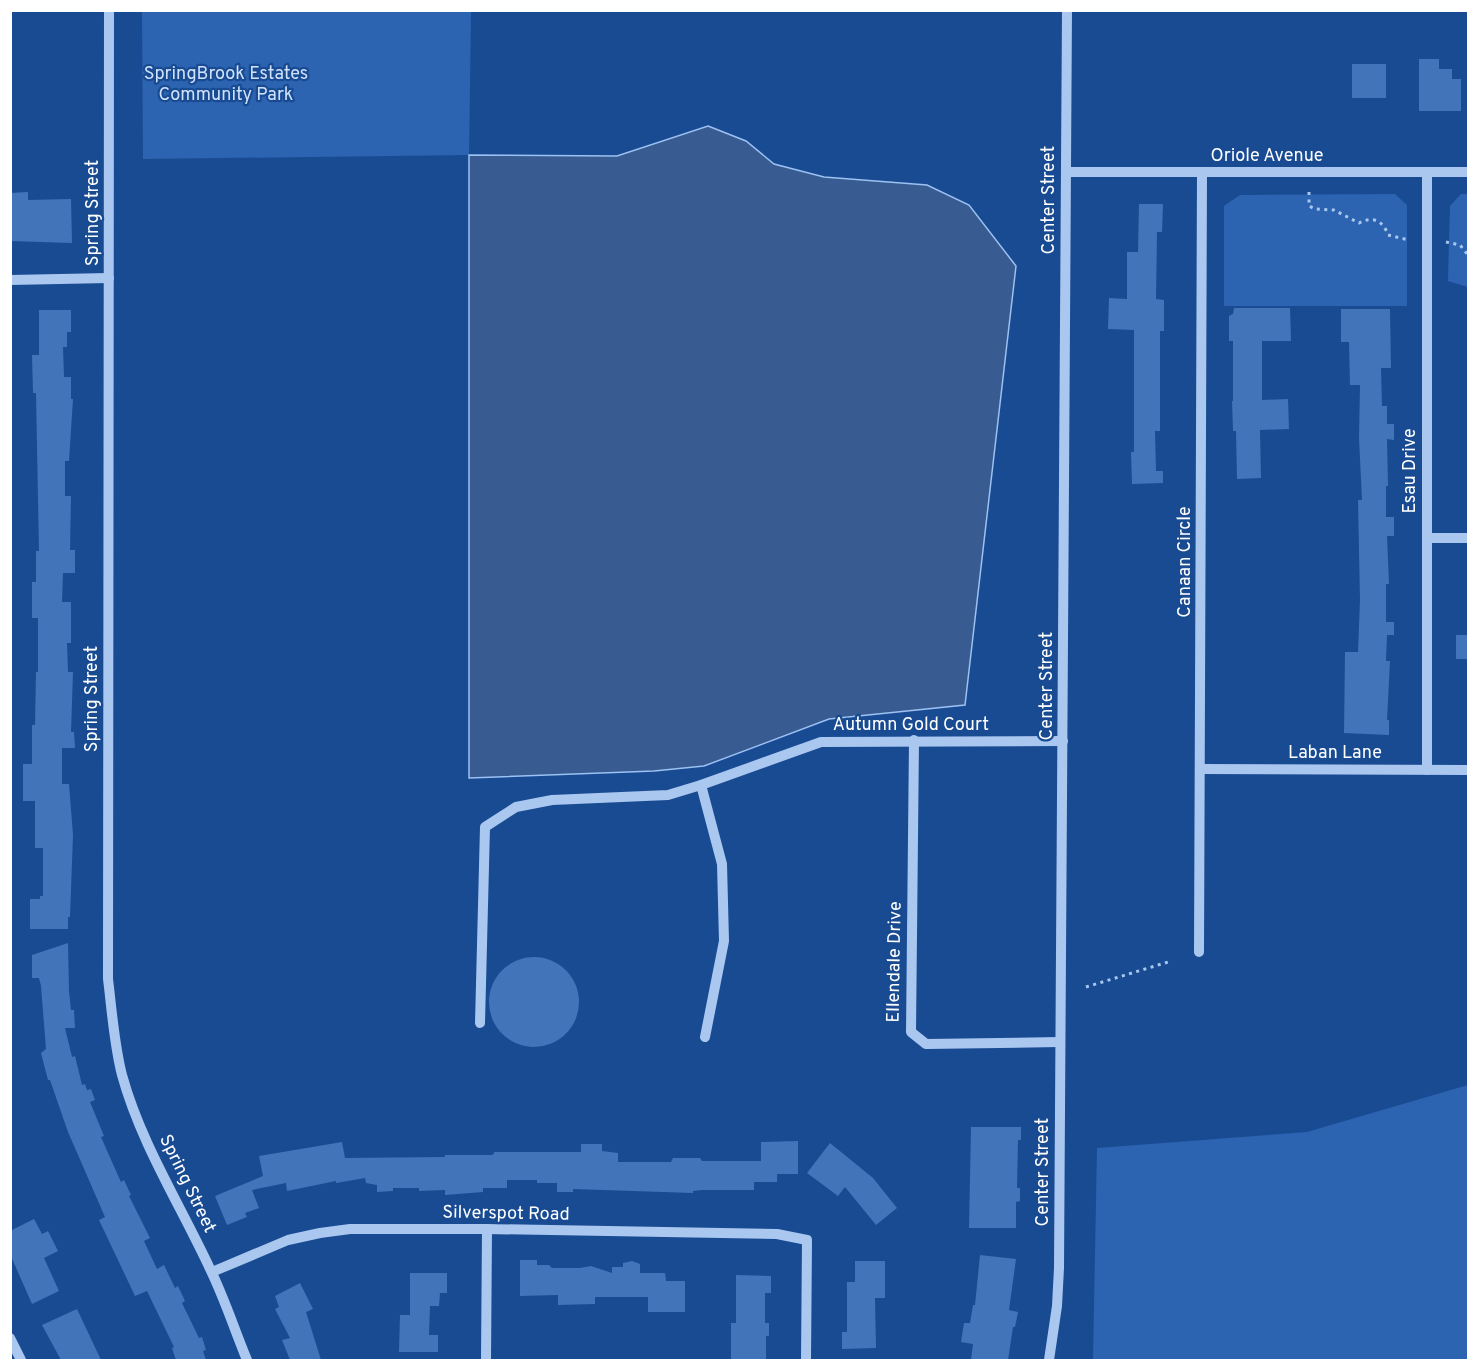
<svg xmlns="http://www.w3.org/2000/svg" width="1479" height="1371" font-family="Overpass,sans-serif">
	<rect width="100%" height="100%" fill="#194b93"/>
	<g fill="#2c64b1">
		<polygon points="142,11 471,11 469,155 143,159"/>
		<polygon points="1395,194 1407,205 1407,306 1224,306 1224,206 1240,195"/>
		<polygon points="1461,194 1468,194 1468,287 1448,281 1450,206"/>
		<polygon points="1468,1085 1468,1360 1093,1360 1097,1148 1307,1132"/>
	</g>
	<polygon fill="#385c91" stroke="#9cc1f2" stroke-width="1.5" points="708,126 746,141 774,164 824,177 927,185 969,205 1016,266 965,705 829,719 704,766 654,771 469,778 469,155 617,156"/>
	<g fill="#4274ba">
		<polygon points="1419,59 1439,59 1439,69 1452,69 1452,79 1461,79 1461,111 1419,111"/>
		<rect x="1352" y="64" width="34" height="34"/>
		<polygon points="28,192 28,200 71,199 72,243 10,241 10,193"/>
		<polygon points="1139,204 1163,204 1162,232 1157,232 1156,299 1164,300 1164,331 1160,331 1160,431 1155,431 1156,471 1163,471 1163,483 1132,484 1131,452 1134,452 1134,330 1108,329 1109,298 1127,299 1127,252 1138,252"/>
		<polygon points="1234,308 1290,308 1291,341 1262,341 1262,400 1288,399 1289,429 1260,430 1261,478 1237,479 1236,431 1233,431 1232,401 1233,401 1233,341 1229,341 1229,316 1233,314"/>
		<polygon points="1341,309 1390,309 1391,368 1381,368 1382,406 1387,406 1387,424 1394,424 1394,440 1387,439 1388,486 1386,486 1386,517 1394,517 1394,536 1387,536 1389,584 1386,584 1386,622 1394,622 1394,635 1387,635 1386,661 1390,661 1387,720 1389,720 1389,735 1344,733 1345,652 1358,652 1360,600 1358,500 1362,500 1359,438 1360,385 1350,385 1349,342 1341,342"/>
		<polygon points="39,310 71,310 71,332 67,332 67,347 63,347 64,377 71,377 71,399 73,399 69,461 65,461 65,496 71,496 70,550 75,550 75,573 63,573 62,602 71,602 71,643 67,643 68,672 73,672 71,732 74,732 75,748 62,748 62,784 69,784 73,835 70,917 68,917 68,929 30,929 30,899 40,899 40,896 43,896 43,848 35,848 35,801 23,801 23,764 32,764 32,725 35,725 36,672 38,672 38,618 32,618 32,582 36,582 36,551 39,551 36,393 33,393 32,355 39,355"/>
		<rect x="1456" y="635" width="12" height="24"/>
		<polygon points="68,943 69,991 71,1010 74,1010 75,1028 65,1028 72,1057 75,1056 82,1085 85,1084 87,1090 91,1089 95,1100 90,1102 104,1136 101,1137 112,1162 121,1182 124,1180 131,1195 129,1196 150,1238 144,1241 157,1269 164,1265 175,1288 178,1286 185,1301 182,1303 199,1338 202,1337 206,1350 203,1351 206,1360 176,1360 172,1348 174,1347 147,1291 135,1296 99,1220 105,1217 68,1132 50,1080 48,1080 41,1053 46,1049 41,986 39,978 32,978 32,955"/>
		<circle cx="534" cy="1002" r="45"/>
		<polygon points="971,1127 1021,1127 1021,1140 1018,1140 1017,1188 1020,1188 1020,1201 1016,1202 1016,1228 969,1228"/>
		<polygon points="798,1141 798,1174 777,1174 777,1182 754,1182 754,1190 702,1190 693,1191 693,1193 573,1189 573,1192 557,1192 557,1183 537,1183 537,1180 507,1180 507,1188 483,1188 483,1192 445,1195 445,1190 419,1191 419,1188 393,1188 393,1191 377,1192 377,1185 366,1183 365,1178 336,1183 336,1181 287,1191 286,1183 252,1190 259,1208 245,1213 247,1217 227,1225 215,1196 263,1176 259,1156 342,1142 345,1158 445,1157 445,1155 491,1155 494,1154 494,1152 581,1152 581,1144 602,1144 602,1151 618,1153 618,1162 671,1162 673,1158 700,1158 702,1161 761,1161 761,1142"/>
		<polygon points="830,1143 873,1178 897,1208 876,1225 845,1187 838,1196 807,1173"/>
		<polygon points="34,1219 42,1234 48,1231 58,1251 44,1258 59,1291 32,1304 10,1254 10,1231"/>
		<polygon points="980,1255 1016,1259 1009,1310 1018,1312 1015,1327 1013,1327 1008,1360 971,1360 973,1344 961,1342 964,1323 970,1323 973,1305 975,1305"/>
		<polygon points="520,1260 537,1260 537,1265 549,1265 552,1268 580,1268 591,1266 612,1273 612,1267 623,1267 623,1263 632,1261 640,1264 640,1273 665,1273 666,1281 685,1281 685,1312 648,1312 648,1297 595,1297 595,1304 558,1305 558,1295 520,1296"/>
		<polygon points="855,1261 885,1261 885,1298 875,1298 876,1348 842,1349 842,1332 847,1332 847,1282 855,1282"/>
		<polygon points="410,1273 447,1273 447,1293 440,1293 439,1306 430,1306 429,1335 438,1335 438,1352 399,1352 400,1315 410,1315"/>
		<polygon points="736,1275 771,1276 771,1293 765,1293 765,1323 769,1323 769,1336 766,1336 766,1360 731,1360 731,1323 736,1323"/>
		<polygon points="300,1283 313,1309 306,1312 321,1360 290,1360 282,1340 290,1338 275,1309 279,1307 275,1296"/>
		<polygon points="77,1309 101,1360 61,1360 42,1325"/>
	</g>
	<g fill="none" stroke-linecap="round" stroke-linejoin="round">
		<g stroke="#aac7f0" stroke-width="3" stroke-dasharray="3 4.5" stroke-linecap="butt">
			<path d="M1309 192V206L1315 209 1334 210 1359 223C1372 216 1383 220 1388 235L1409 240"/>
			<polyline points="1446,242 1460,245 1468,255"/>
			<polyline points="1086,987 1168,962"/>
		</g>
		<g stroke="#aac7f0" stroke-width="10">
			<path d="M109 10 108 979C112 1011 114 1044 122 1075 141 1144 181 1206 211 1271 225 1300 235 1331 247 1360"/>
			<polyline points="1066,172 1468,172"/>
			<polyline points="10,280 109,278"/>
			<polyline points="1427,538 1468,538"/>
			<polyline points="914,740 911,1032 926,1044 1060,1042"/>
			<polyline points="1201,769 1468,770"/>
			<polyline points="1427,770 1427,172"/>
			<polyline points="701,785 722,864 724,941 705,1037"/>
			<polyline points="1199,952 1202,172"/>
			<polyline points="480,1023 485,827 516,807 552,800 668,795 701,785 821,742 1063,741"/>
			<polyline points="212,1272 288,1240 320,1233 350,1229 487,1229 777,1234 807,1240 806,1360"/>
			<polyline points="10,1338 21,1360"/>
			<polyline points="486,1360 487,1229"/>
			<polyline points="1049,1360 1057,1306 1059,1268 1067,10"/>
		</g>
	</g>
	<g text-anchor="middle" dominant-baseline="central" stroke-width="4.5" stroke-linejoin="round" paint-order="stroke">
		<g font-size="18" fill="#d0e2fb" stroke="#194b93">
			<text x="226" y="74">SpringBrook Estates<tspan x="226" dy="21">Community Park</tspan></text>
		</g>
		<g font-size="18" fill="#fff" stroke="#194b93">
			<text x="1267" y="156">Oriole Avenue</text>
			<text transform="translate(1049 200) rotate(-90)">Center Street</text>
			<text transform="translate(93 213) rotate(-90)">Spring Street</text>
			<text transform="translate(1410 471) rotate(-90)">Esau Drive</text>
			<text transform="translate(1185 562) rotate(-90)">Canaan Circle</text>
			<text transform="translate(1047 686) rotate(-90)">Center Street</text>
			<text transform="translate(92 699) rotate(-90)">Spring Street</text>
			<text x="911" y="725">Autumn Gold Court</text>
			<text x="1335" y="753">Laban Lane</text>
			<text transform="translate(895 962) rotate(-89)">Ellendale Drive</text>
			<text transform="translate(1043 1172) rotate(-90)">Center Street</text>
			<text transform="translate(187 1184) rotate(64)">Spring Street</text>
			<text transform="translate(506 1214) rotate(1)">Silverspot Road</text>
		</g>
	</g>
	<rect width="1479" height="1371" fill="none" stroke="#ffffff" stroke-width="24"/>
</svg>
